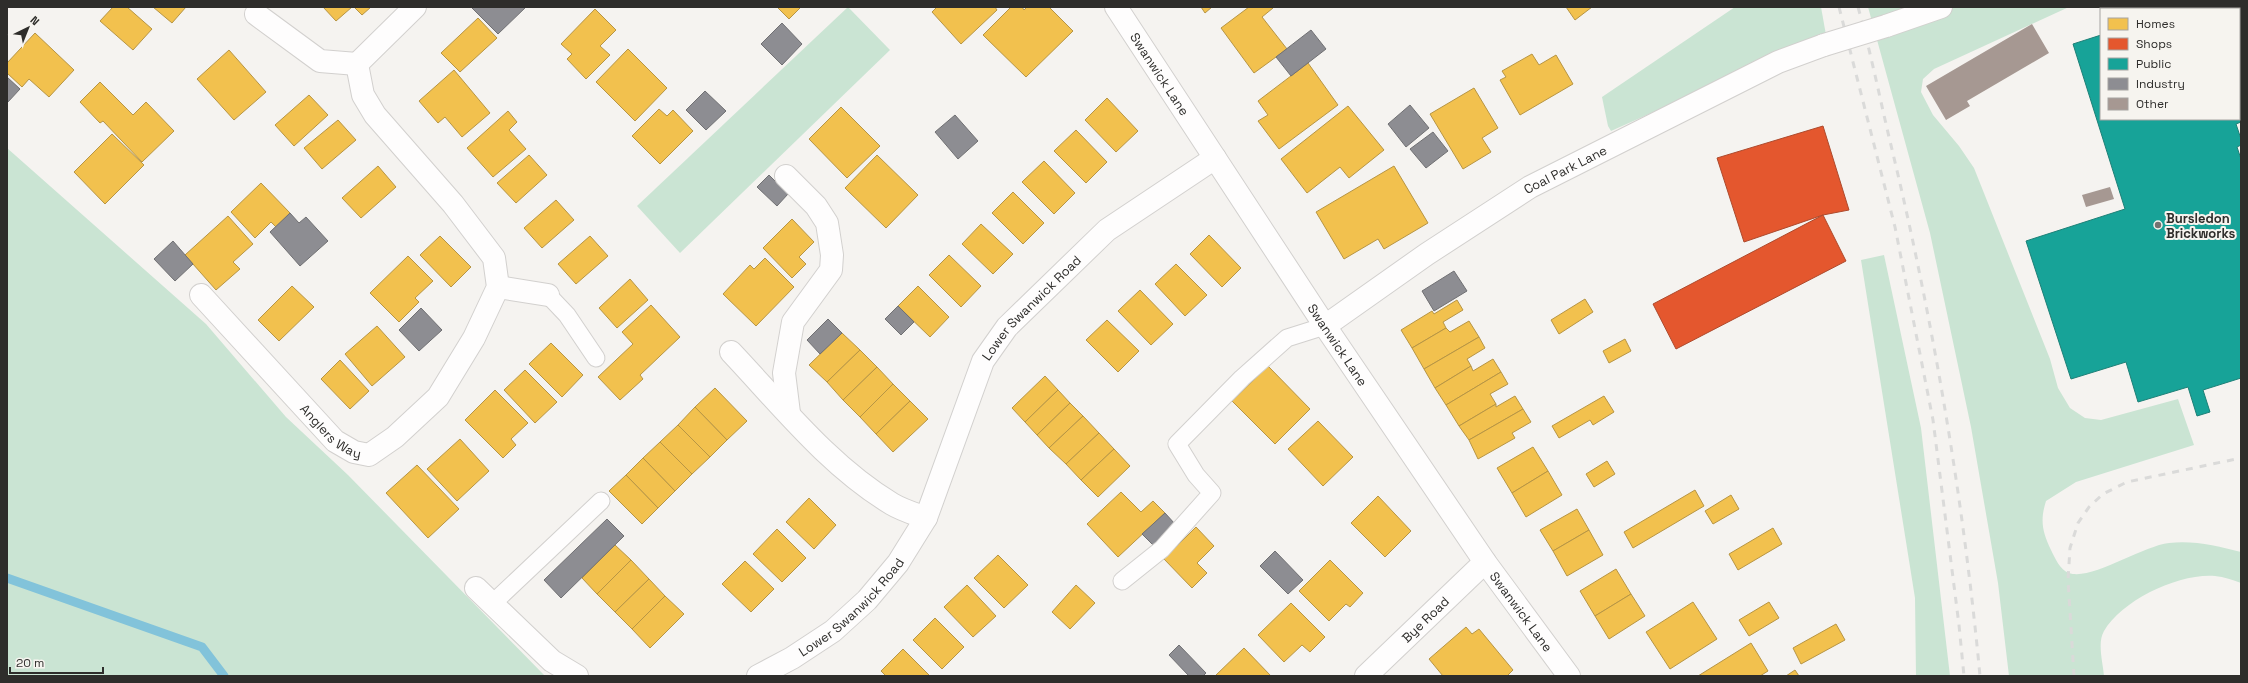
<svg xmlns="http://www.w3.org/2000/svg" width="2248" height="683" font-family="'Space Grotesk',sans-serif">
	<rect width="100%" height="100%" fill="#f5f3f0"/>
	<g fill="#cae4d3">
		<polygon points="848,7 890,50 680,253 637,206"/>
		<polygon points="1735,7 1821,7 1826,35 1611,131 1608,126 1602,97"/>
		<path d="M1868 7H2069L1934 69 1923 79 1921 92 1933 115 1959 146 1974 168 2050 359 2058 388 2070 408 2085 418 2101 420 2178 399 2194 445 2076 482 2046 501C2040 520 2042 531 2051 550 2055 558 2060 570 2069 573 2091 581 2142 546 2169 543 2193 540 2218 546 2241 552V583C2233 580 2224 577 2215 576 2179 573 2122 600 2104 631 2097 643 2103 663 2104 676H2009L1998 583 1971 427 1930 233Z"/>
		<polygon points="7,148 206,324 286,417 348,475 545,676 7,676"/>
		<polygon points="1884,255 1921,428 1950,676 1916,676 1915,598 1861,260"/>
	</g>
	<g fill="#f2c14e" stroke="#b79544">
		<polygon points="113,7 127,7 152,29 133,50 100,21"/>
		<polygon points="153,7 186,7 172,23"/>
		<polygon points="323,7 352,7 336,21"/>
		<polygon points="354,7 371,7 362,15"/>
		<polygon points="777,7 801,7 789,19"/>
		<polygon points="937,7 995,7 997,10 961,44 932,12"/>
		<polygon points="1011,7 1022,7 1024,10 1027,7 1049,7 1073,31 1026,77 983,35"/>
		<polygon points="1201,7 1212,7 1205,13"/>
		<polygon points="1249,7 1272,7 1273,8 1262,17 1287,49 1254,73 1221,28"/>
		<polygon points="1566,7 1592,7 1575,20"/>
		<polygon points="595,9 616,30 600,46 610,55 586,79 567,59 572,54 561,44"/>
		<polygon points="478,18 497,38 460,72 441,53"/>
		<polygon points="35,33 74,70 49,97 29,79 22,87 7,73 7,63"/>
		<polygon points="628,49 667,88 635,121 596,82"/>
		<polygon points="229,50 266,92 234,120 197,79"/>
		<polygon points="1532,54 1539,65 1556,55 1573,84 1520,115 1500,80 1506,77 1502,71"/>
		<polygon points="1308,63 1338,105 1279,149 1258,121 1268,115 1258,101"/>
		<polygon points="454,70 490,113 462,137 445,117 438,123 419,101"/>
		<polygon points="100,82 133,115 146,102 174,131 142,162 103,121 100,123 80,102"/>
		<polygon points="1474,88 1498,128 1482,138 1491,152 1463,169 1430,114"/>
		<polygon points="309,95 328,115 294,146 275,125"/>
		<polygon points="1107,98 1138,131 1116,152 1085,120"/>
		<polygon points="1348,106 1384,150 1349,178 1340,167 1307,193 1281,159"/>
		<polygon points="841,107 880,146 847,178 809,139"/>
		<polygon points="659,109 667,116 673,110 693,131 660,164 632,136"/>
		<polygon points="508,111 517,122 509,130 526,149 493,177 467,148"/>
		<polygon points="338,120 356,140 322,169 304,148"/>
		<polygon points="1076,130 1107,162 1086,183 1054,151"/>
		<polygon points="112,134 144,165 105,204 74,172"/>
		<polygon points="529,155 547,175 516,203 497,183"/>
		<polygon points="877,155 918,195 886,228 845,188"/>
		<polygon points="1044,161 1075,193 1054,214 1022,182"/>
		<polygon points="378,166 396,187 361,218 342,198"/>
		<polygon points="1394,166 1428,223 1384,249 1378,239 1344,259 1316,212"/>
		<polygon points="261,183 290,213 276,227 271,222 255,238 231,212"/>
		<polygon points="1013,192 1044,223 1023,244 992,213"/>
		<polygon points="556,200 574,220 542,248 524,228"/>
		<polygon points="228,216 253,244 233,262 240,269 216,290 185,255"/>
		<polygon points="792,219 814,242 799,257 806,264 792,278 763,248"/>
		<polygon points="981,224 1013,254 993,274 962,244"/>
		<polygon points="1209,235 1241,268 1222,287 1190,254"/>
		<polygon points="440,236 471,267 451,287 420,255"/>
		<polygon points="590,236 608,256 576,284 558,264"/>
		<polygon points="949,255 981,286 961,307 929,275"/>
		<polygon points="408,256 433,281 415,298 419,302 399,322 370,293"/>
		<polygon points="765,258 794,287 756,326 723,294 750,265 754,269"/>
		<polygon points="1176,264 1207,295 1185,316 1155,284"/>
		<polygon points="630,279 648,300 617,328 599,308"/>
		<polygon points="292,286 314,307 279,341 258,320"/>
		<polygon points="918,286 949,317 930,337 898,306"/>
		<polygon points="1140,290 1173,324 1151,345 1118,311"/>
		<polygon points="1585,299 1593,312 1559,334 1551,320"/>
		<polygon points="1457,300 1463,310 1443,322 1446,328 1412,348 1401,330 1432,311 1434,314"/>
		<polygon points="651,305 680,337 640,375 643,379 620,400 598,377 633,344 622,332"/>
		<polygon points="1107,320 1139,351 1118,372 1086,340"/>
		<polygon points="1469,321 1479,337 1424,369 1412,348 1446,328 1450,332"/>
		<polygon points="377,326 405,357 372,386 345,354"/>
		<polygon points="842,333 860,350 827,382 809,365"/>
		<polygon points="1479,337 1485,348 1467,359 1471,366 1435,388 1424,369"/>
		<polygon points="1625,339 1631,351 1609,363 1603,351"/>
		<polygon points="551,343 583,375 562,397 529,364"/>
		<polygon points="860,350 877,367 843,400 827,382"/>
		<polygon points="1493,359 1501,372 1446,405 1435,388 1471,366 1473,371"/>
		<polygon points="340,360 369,391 350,409 321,379"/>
		<polygon points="1268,366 1310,409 1275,444 1232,401"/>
		<polygon points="877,367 893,384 860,417 843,400"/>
		<polygon points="525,370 557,402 535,423 504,390"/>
		<polygon points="1501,372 1508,384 1490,394 1496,404 1459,426 1446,405"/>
		<polygon points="1045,376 1058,390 1025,422 1012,408"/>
		<polygon points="893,384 910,401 876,434 860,417"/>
		<polygon points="715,388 747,421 727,440 695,407"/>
		<polygon points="495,390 528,423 511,439 516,445 503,458 465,420"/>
		<polygon points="1058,390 1070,403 1037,435 1025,422"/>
		<polygon points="1515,396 1523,409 1469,440 1459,426 1496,404 1496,407"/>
		<polygon points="1604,396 1614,412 1593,425 1590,420 1559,438 1552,426"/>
		<polygon points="910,401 928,419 893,452 876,434"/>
		<polygon points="1070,403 1083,416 1049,448 1037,435"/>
		<polygon points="695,407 727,440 710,457 678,425"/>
		<polygon points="1523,409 1531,422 1512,433 1515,438 1478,459 1469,440"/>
		<polygon points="1083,416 1099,433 1066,464 1049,448"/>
		<polygon points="1318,421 1353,457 1323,486 1288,449"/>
		<polygon points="678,425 710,457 692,474 660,442"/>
		<polygon points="1099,433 1114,449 1081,480 1066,464"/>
		<polygon points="460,439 489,471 457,501 427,469"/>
		<polygon points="660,442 692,474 675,491 643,458"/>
		<polygon points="1533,447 1548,471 1512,493 1497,468"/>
		<polygon points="1114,449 1130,466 1098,497 1081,480"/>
		<polygon points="643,458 675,491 658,508 626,475"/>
		<polygon points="1607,461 1615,474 1594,487 1586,474"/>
		<polygon points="417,465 459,509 428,538 386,493"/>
		<polygon points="1548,471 1562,495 1526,517 1512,493"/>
		<polygon points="626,475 658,508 642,524 609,491"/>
		<polygon points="1695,490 1704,506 1633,548 1624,532"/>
		<polygon points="1121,492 1141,512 1153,501 1165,513 1118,557 1087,524"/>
		<polygon points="1731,495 1739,509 1713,524 1705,511"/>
		<polygon points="1378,496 1411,531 1385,557 1351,523"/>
		<polygon points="809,498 836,525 814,549 786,522"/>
		<polygon points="1577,509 1589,530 1553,551 1540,530"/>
		<polygon points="1196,527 1214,546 1197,563 1207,573 1192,588 1164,559"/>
		<polygon points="1773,528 1782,544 1738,570 1729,554"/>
		<polygon points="777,529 806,558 782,582 753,554"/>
		<polygon points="1589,530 1603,555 1567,576 1553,551"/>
		<polygon points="615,545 631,560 597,594 582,578"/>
		<polygon points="998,555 1028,585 1004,608 974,578"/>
		<polygon points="631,560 649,579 615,612 597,594"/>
		<polygon points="1330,560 1363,593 1350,607 1346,604 1329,621 1299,591"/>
		<polygon points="745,561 774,589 751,612 722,584"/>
		<polygon points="1616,569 1631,594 1595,616 1580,591"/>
		<polygon points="649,579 665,596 632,629 615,612"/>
		<polygon points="967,585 996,616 973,637 944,607"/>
		<polygon points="1076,585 1095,603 1070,629 1052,612"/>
		<polygon points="1631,594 1645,616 1609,639 1595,616"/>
		<polygon points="665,596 684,614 650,648 632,629"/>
		<polygon points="1693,602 1717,639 1670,669 1646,632"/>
		<polygon points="1769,602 1779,618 1749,636 1739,620"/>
		<polygon points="1291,603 1325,637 1310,652 1302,645 1284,662 1258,635"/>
		<polygon points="935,618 964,647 942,669 913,640"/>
		<polygon points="1836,624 1845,640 1801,664 1793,648"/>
		<polygon points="1466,627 1472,634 1479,629 1513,670 1507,676 1443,676 1429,659"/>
		<polygon points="1751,643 1768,671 1760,676 1698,676"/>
		<polygon points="1244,648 1271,676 1215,676"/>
		<polygon points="903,649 930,676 886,676 881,671"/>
		<polygon points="1795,670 1799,676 1786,676"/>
	</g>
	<g fill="#e4572e" stroke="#ad4a2d">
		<polygon points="1823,126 1849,210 1823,215 1744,242 1717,158"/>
		<polygon points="1823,215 1846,261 1676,349 1653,304"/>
	</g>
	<g fill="#17a398" stroke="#1e8077">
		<polygon points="2191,7 2206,7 2207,9 2184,9"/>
		<polygon points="2101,35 2101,119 2239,119 2239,112 2241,119 2241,122 2236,124 2241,139 2241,145 2237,147 2241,159 2241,378 2203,390 2210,412 2197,416 2188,387 2138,402 2126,362 2071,379 2026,241 2125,209 2073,44"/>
	</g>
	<g fill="#8d8d92" stroke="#707073">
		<polygon points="471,7 526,7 498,34"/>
		<polygon points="782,23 802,44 782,65 761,44"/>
		<polygon points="1311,30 1326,49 1291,76 1276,57"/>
		<polygon points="7,77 20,89 7,103"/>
		<polygon points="705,91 726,111 706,130 686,110"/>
		<polygon points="1410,105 1429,128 1406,147 1388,124"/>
		<polygon points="955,115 978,141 958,159 935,132"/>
		<polygon points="1433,132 1448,151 1426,168 1410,149"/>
		<polygon points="769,175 788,194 777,206 757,187"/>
		<polygon points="290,213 299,223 306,217 328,241 300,266 270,232"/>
		<polygon points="173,241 193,264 175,281 154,259"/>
		<polygon points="1454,271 1467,291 1434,311 1422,291"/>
		<polygon points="898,306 914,322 901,335 885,319"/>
		<polygon points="421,308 442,330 419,351 399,330"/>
		<polygon points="828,319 842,333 820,354 807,340"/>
		<polygon points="1165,513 1175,524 1153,545 1142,534"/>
		<polygon points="607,519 624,536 561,598 544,580"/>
		<polygon points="1275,551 1303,580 1288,594 1260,566"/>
		<polygon points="1179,645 1206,673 1203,676 1189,676 1169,655"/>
	</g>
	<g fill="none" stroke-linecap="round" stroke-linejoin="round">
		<polyline stroke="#82c3da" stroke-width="9" points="7,578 202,647 224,676"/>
	</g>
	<g fill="#a69892">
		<polygon points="2032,24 2049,53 1967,101 1970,106 1946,120 1926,86"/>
		<polygon points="2110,187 2114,199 2086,207 2082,195"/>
	</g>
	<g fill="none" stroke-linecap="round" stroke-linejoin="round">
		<defs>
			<g id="service">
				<polyline points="548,295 567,315 596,358"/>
				<polyline points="1122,581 1162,549 1212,493 1196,475 1177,444 1242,378 1287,338 1325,326"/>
				<polyline points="493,603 601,501"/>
			</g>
			<g id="minor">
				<polyline points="256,14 320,61 357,64"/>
				<polyline points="1886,26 1941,7"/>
				<polyline points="786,176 816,206 827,223 832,255 831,270 793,322 784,373 789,413"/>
				<polyline points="498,287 548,295"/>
				<path id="s1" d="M201 295 335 441 354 452 369 455 395 437 438 397 474 338 498 287 494 258 453 204 375 115 363 95 357 64 415 7"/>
				<path id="s2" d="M1325 326 1427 254 1530 187 1778 62 1824 45"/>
				<path d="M731 352C781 405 829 466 892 504 902 510 915 514 926 518"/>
				<polyline points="476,588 552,661 577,676"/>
				<path id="s3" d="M758 676 792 658 833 631 867 600 898 563 926 518 983 361 1007 327 1107 230 1215 158"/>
				<path id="s4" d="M1366 676 1485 562"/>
			</g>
			<g id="tertiary">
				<path id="s5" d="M1116 7 1325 326 1485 562 1569 676"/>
			</g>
		</defs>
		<use href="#service" stroke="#d2d0ce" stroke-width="19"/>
		<use href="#minor" stroke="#d2d0ce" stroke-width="24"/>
		<use href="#tertiary" stroke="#d2d0ce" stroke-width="24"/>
		<use href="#service" stroke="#fefdfd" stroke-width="17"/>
		<use href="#minor" stroke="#fefdfd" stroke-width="22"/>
		<use href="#tertiary" stroke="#fefdfd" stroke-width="22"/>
		<g stroke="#dadad9" stroke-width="3" stroke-dasharray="7 7" stroke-linecap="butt">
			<polyline points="1839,7 1895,227 1933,420 1959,625 1964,676"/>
			<path d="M1858 7C1870 50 1879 94 1889 137 1932 314 1963 495 1980 676"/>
			<polyline points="2074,676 2068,580 2070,548 2078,523 2089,507 2103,494 2127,482 2241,458"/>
		</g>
		<defs>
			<polyline id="minor-bridge" points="1824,45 1886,26"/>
		</defs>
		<use href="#minor-bridge" stroke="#d2d0ce" stroke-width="24" stroke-linecap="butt"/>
		<use href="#minor-bridge" stroke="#fefdfd" stroke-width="22"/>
	</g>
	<circle fill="#747270" stroke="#f6f4ef" stroke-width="1.5" cx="2158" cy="225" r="4"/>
	<g text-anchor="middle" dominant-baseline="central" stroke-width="4" stroke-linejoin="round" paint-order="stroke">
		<g font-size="13" fill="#2e2d2b" stroke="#f6f4ef">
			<text stroke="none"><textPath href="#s5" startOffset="80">Swanwick Lane</textPath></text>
			<text stroke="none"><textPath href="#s2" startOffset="287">Coal Park Lane</textPath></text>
			<text stroke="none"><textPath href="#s3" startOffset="474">Lower Swanwick Road</textPath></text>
			<text stroke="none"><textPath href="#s5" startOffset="404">Swanwick Lane</textPath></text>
			<text stroke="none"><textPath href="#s1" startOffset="189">Anglers Way</textPath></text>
			<text stroke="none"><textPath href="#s3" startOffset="117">Lower Swanwick Road</textPath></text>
			<text stroke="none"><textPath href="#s5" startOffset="728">Swanwick Lane</textPath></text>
			<text stroke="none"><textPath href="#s4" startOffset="82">Bye Road</textPath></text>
		</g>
		<g font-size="13" font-weight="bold" fill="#2e2d2b" stroke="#f6f4ef" text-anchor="start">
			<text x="2166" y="218">Bursledon<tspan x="2166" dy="15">Brickworks</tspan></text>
		</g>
	</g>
	<rect width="2248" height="683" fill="none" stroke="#2e2d2b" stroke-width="16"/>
	<rect x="2100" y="8" width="140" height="112" fill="#f6f4ef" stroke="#a6a4a1"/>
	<rect x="2108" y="18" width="20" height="12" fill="#f2c14e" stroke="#a6a4a1"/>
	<text x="2136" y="28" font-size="12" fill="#2e2d2b">Homes</text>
	<rect x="2108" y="38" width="20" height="12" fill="#e4572e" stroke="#a6a4a1"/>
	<text x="2136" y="48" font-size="12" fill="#2e2d2b">Shops</text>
	<rect x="2108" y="58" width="20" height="12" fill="#17a398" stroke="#a6a4a1"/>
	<text x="2136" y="68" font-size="12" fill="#2e2d2b">Public</text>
	<rect x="2108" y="78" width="20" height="12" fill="#8d8d92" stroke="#a6a4a1"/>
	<text x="2136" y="88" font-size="12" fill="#2e2d2b">Industry</text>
	<rect x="2108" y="98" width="20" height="12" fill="#a69892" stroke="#a6a4a1"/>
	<text x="2136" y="108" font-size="12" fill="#2e2d2b">Other</text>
	<g transform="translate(28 28) rotate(43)" stroke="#f6f4ef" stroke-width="3" paint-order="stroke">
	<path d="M0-3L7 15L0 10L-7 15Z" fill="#2e2d2b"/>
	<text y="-6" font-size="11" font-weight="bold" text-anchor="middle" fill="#2e2d2b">N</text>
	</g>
	<path d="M10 667v6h93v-6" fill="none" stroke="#2e2d2b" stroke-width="2"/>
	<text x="16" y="667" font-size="12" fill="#2e2d2b" stroke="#f6f4ef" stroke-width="3" paint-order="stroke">20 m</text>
</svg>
